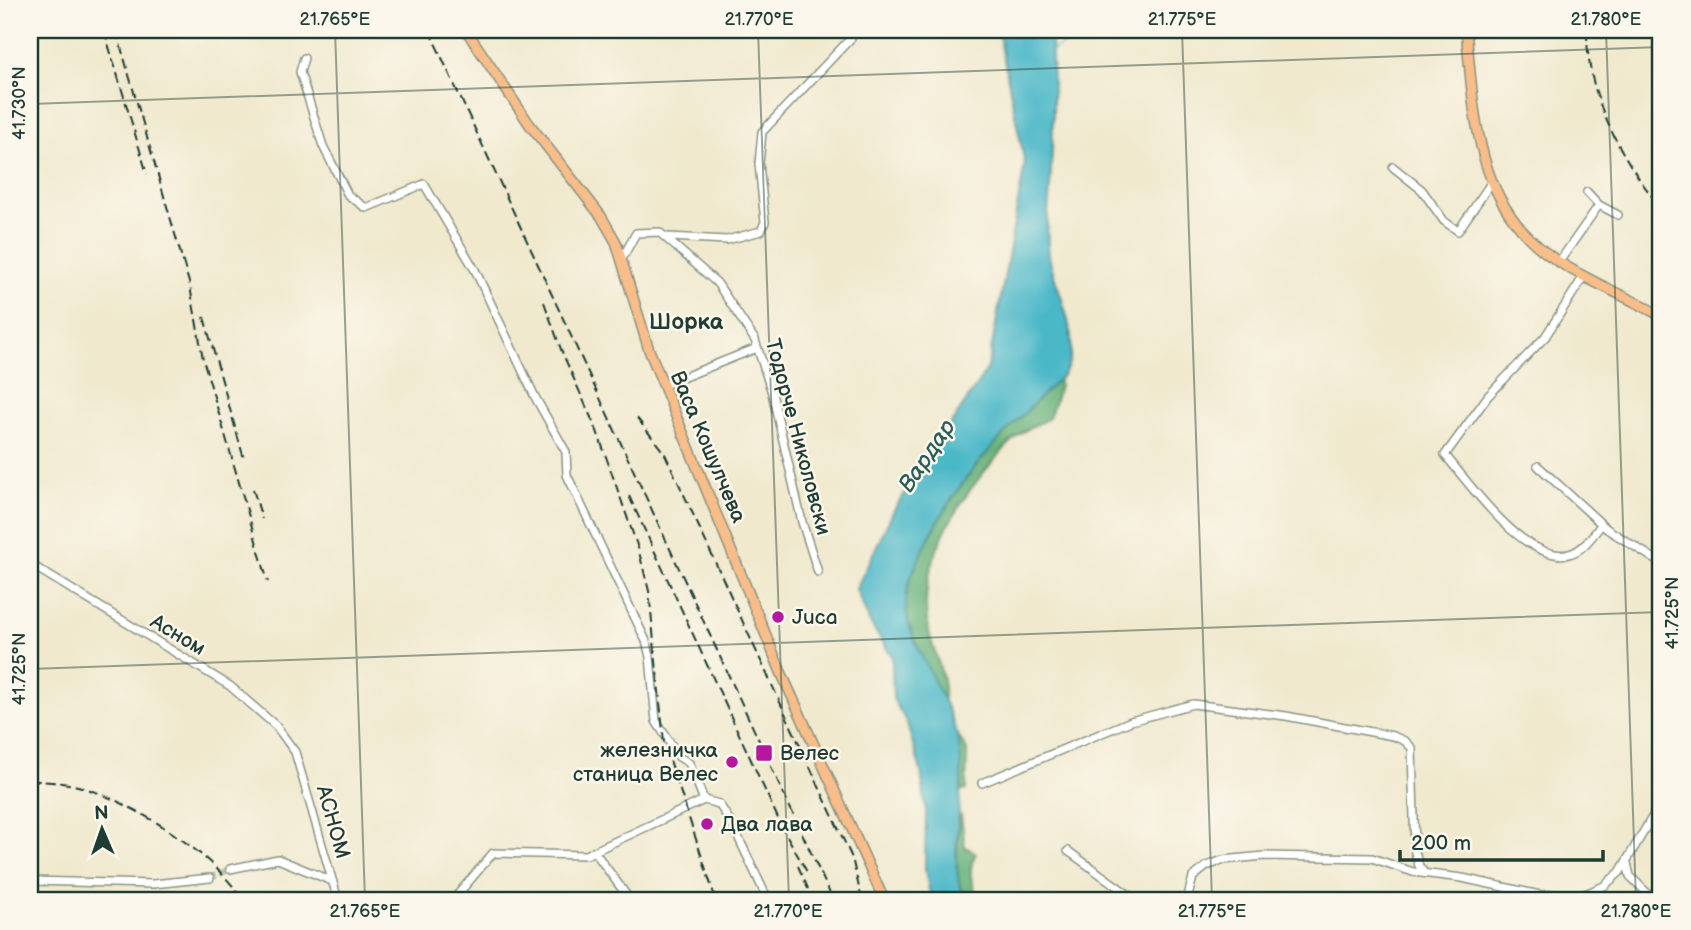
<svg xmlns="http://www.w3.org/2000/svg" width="1691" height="930" font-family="'Balsamiq Sans',sans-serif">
	<rect width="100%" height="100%" fill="#fbf7ec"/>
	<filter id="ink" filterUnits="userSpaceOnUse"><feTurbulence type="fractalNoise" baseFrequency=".0143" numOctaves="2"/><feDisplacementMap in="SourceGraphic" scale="14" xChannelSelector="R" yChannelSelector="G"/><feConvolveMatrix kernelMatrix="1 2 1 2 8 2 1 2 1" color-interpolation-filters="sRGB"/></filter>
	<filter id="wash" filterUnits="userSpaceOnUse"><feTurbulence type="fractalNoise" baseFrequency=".00686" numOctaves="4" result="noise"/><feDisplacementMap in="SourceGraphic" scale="28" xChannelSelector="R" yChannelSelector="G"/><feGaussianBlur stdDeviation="1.57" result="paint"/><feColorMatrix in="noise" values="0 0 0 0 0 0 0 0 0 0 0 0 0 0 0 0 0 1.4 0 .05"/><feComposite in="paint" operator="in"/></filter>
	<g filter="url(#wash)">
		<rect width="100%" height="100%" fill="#f0e9ce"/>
		<g fill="#68b27a" stroke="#447857" stroke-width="2">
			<path d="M1058 379 1060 385 1049 418C1039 424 1024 429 1016 437 970 483 918 551 927 621 930 650 949 675 943 704 930 675 904 630 904 599 904 583 914 568 921 554 957 478 999 437 1058 379Z"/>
			<polygon points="955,731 967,750 966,790 962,791 960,752"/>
			<path d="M961 814 965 847 976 853C967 870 970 884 981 900H964C953 872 957 843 961 814Z"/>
		</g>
		<path fill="#4cb8c8" stroke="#367a7e" stroke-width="2" d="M998 30H1050C1054 77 1054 123 1051 170 1050 198 1045 227 1049 255 1055 290 1086 342 1063 375 1006 431 959 474 924 548 911 575 901 594 909 624 922 667 955 707 960 752 966 800 946 856 964 900H931L925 869 926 812 921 771 906 721 893 699 892 656 870 623 856 589 894 510 986 371 990 357 1025 164Z"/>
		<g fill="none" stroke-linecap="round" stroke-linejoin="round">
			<polyline stroke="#4cb8c8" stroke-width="2" points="1052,51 1086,30"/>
		</g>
	</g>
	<g filter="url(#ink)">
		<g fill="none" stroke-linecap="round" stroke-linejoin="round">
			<polyline stroke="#c6c7af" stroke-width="7" stroke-dasharray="7 3.5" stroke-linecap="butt" points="210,878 230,869"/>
			<defs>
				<g id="minor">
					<polyline points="304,58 300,72 323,146 348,195 366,208 424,184 475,270 535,397 566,452 567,475 646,641 650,657 656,721 679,757 689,763 704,800"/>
					<polyline points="1393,167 1422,190 1444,221 1458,231 1491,183"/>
					<polyline points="1587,192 1599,205"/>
					<polyline points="668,237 727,240 761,231 765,222 759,164 762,132 851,38"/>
					<polyline points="622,259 636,233 659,232 717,283 755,340 772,393 802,522 818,572"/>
					<polyline points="1559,262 1599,205 1618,215"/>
					<path d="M1584 276 1545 337 1488 396 1445 455C1470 484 1524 563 1569 554 1583 551 1593 535 1601 525"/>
					<polyline points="664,385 757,348"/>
					<polyline points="1538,466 1607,529 1661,563"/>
					<polyline points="30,564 230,686 276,726 295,752 338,900"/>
					<polyline points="982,783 1131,721 1193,704 1286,716 1393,736 1405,741 1412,748 1415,852 1419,866 1424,873"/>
					<polyline points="594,851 630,900"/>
					<polyline points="1068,851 1136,900"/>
					<polyline points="1627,863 1630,876 1654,900"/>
					<polyline points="230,869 278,859 332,881"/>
					<polyline points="30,881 153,884 210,878"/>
					<polyline points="453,900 493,853 586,855 704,800 719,804 733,826 768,900"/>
					<polyline points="1187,900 1193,877 1207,866 1223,860 1264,856 1372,858 1413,872 1462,878 1540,895 1585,894 1604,886 1620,872 1661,802"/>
				</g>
				<g id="major">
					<polyline points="466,30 530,125 601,216 616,242 649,350 781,672 884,900"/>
					<path d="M1466 30C1475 118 1475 206 1556 260 1589 282 1627 296 1661 316"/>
				</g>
			</defs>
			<use href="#minor" stroke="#889381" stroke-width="10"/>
			<use href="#major" stroke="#889381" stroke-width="12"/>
			<use href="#minor" stroke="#fff" stroke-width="7"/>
			<use href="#major" stroke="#f8bd89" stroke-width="9"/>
			<g stroke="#1f3d34" stroke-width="2" stroke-dasharray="10 5" stroke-linecap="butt">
				<polyline points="104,30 147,174"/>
				<polyline points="116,30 190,286 203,359 268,582"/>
				<polyline points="429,30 833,900"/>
				<path d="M1587 30C1586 96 1621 158 1661 208"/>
				<polyline points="544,302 562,352 597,431 638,548 649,591 664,742 716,900"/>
				<polyline points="204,317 244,459"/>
				<polyline points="637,418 665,454 686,499 852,858 862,900"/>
				<polyline points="253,489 262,519"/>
				<polyline points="629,496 782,827 807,872"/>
				<path d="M30 780C45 782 63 782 78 786 133 802 212 852 243 900"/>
				<polyline points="798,866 813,900"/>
			</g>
		</g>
	</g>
	<path fill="none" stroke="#1f3d34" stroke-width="2" stroke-opacity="0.45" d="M335 30 365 900M758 30 789 900M1182 30 1212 900M1606 30 1636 900M30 104 1661 47M30 669 1661 612"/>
	<g fill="#b5179e" stroke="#fbf7ec" stroke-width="2.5">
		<circle cx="778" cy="617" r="7"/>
		<rect x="755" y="744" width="18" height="18" rx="3.5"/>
		<circle cx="732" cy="762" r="7"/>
		<circle cx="707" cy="824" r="7"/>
	</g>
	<g text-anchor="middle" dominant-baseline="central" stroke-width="5" stroke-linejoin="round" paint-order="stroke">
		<g font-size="21" fill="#1f3d34" stroke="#fbf7ec">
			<text transform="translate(798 437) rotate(75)">Тодорче Николовски</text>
			<text transform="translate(708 447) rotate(67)">Васа Кошулчева</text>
			<text transform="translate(178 635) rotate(31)">Асном</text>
			<text transform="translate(333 822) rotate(74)">АСНОМ</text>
		</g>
		<g font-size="21" fill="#1f3d34" stroke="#fbf7ec" text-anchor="start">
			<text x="792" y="617">Juca</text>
			<text x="718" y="750" text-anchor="end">железничка<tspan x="718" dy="24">станица Велес</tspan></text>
			<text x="780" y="753">Велес</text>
			<text x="721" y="824">Два лава</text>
		</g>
		<g font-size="23" font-weight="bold" fill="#1f3d34" stroke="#fbf7ec">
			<text x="686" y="322">Шорка</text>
		</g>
		<g font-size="23" font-style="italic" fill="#2a5c59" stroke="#fbf7ec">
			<text transform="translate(927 456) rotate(-56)">Вардар</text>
		</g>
	</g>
	<rect width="1691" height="930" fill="none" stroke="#fbf7ec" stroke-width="77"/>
	<g transform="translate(102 829) rotate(358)" stroke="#fbf7ec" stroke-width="5" paint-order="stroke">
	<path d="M0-5L12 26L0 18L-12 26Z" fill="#1f3d34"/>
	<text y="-10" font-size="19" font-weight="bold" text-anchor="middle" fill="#1f3d34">N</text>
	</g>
	<path d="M1400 850v10h203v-10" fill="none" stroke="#1f3d34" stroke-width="3.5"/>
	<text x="1411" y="850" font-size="21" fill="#1f3d34" stroke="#fbf7ec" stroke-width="5" paint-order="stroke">200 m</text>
	<rect x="38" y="38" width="1614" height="854" fill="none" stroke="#1f3d34" stroke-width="2.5"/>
	<g font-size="18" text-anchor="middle" fill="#1f3d34">
		<text x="335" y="25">21.765°E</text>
		<text x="759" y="25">21.770°E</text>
		<text x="1182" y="25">21.775°E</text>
		<text x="1606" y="25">21.780°E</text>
		<text transform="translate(19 103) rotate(-90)" y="6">41.730°N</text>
		<text transform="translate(1672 613) rotate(-90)" y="6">41.725°N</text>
		<text transform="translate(19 669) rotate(-90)" y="6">41.725°N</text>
		<text x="365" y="917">21.765°E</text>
		<text x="788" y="917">21.770°E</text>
		<text x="1212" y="917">21.775°E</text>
		<text x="1636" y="917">21.780°E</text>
	</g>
</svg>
